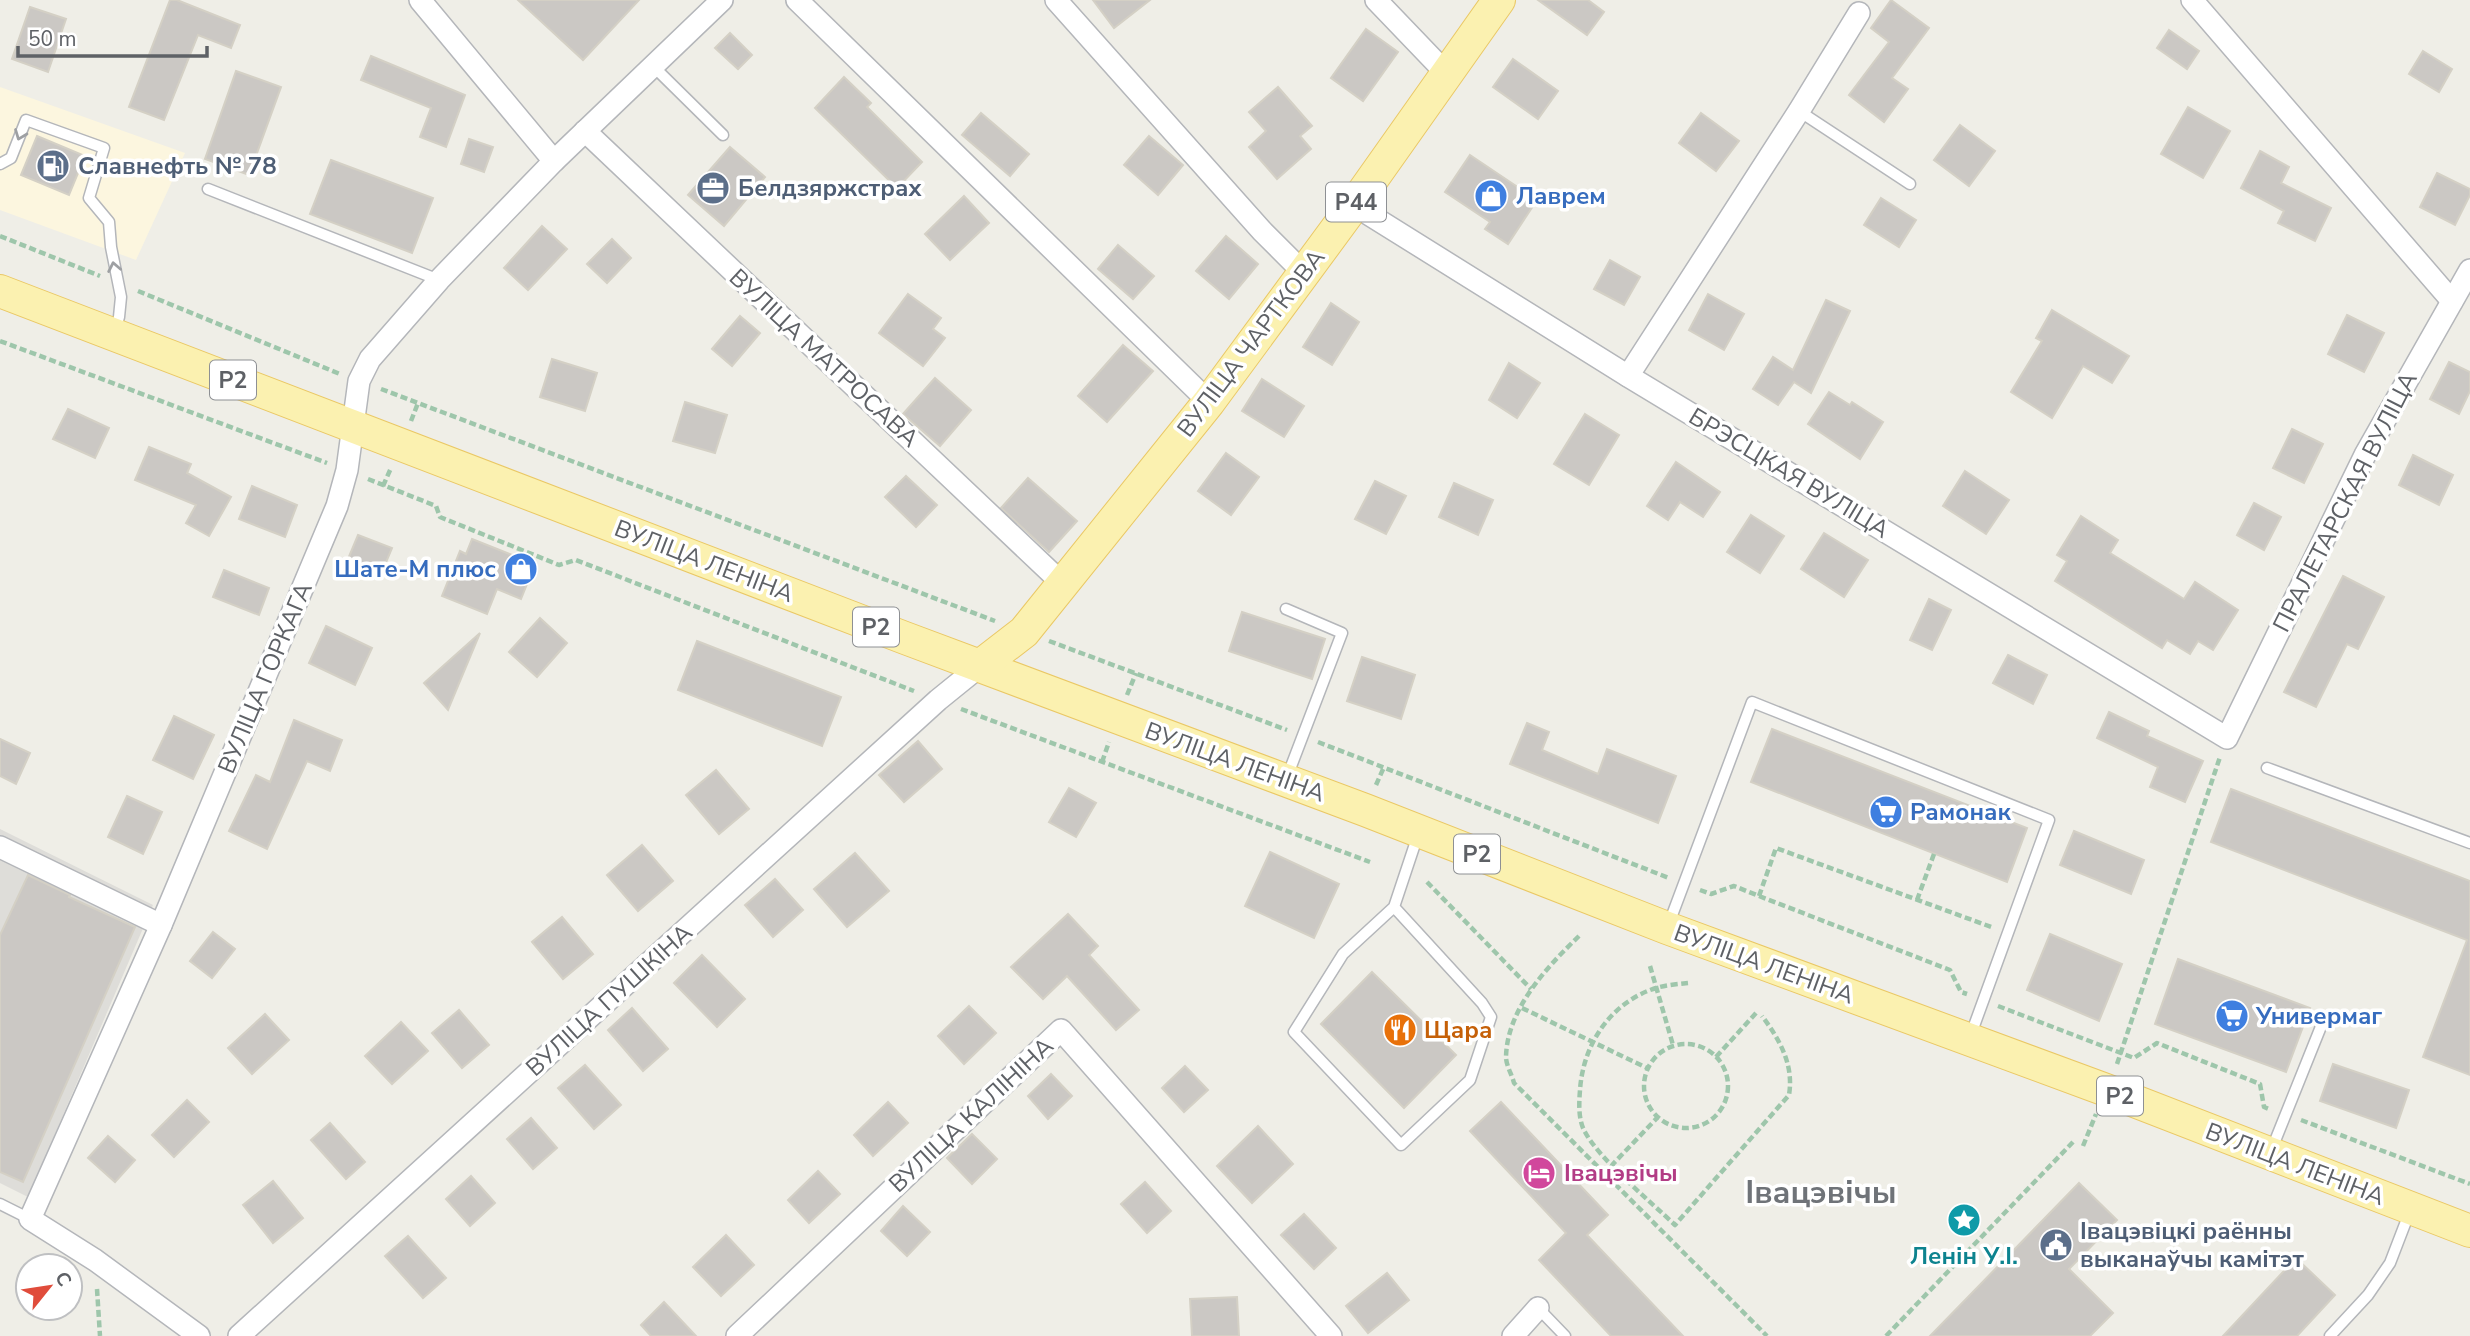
<svg xmlns="http://www.w3.org/2000/svg" width="2470" height="1336" font-family="'Nunito Sans',sans-serif">
	<rect width="100%" height="100%" fill="#efeee7"/>
	<polygon fill="#fcf6df" points="0,87 185,153 136,260 0,210"/>
	<polygon fill="#deddd9" points="0,829 153,905 28,1197 0,1183"/>
	<g fill="#cbc8c4" stroke="#d4d0c5" stroke-width="2">
		<polygon points="170,0 177,0 240,25 231,48 198,35 164,120 129,107"/>
		<polygon points="518,0 639,0 583,60"/>
		<polygon points="1093,0 1150,0 1114,28"/>
		<polygon points="1538,0 1588,0 1604,12 1587,35"/>
		<polygon points="1891,0 1929,28 1892,78 1908,89 1884,122 1849,95 1889,42 1871,28"/>
		<polygon points="30,7 66,19 48,72 12,59"/>
		<polygon points="1366,29 1398,52 1363,101 1331,78"/>
		<polygon points="2169,30 2199,51 2187,69 2157,48"/>
		<polygon points="730,33 752,55 738,69 715,48"/>
		<polygon points="2423,51 2452,69 2439,92 2409,74"/>
		<polygon points="371,56 465,95 446,147 420,137 431,108 361,80"/>
		<polygon points="1513,59 1558,91 1538,119 1493,87"/>
		<polygon points="236,71 281,87 249,175 205,159"/>
		<polygon points="844,77 871,103 867,107 922,162 897,188 815,108"/>
		<polygon points="1278,87 1312,126 1300,136 1311,149 1277,179 1249,147 1266,131 1249,112"/>
		<polygon points="2188,107 2230,131 2203,178 2161,154"/>
		<polygon points="981,113 1029,154 1010,176 962,135"/>
		<polygon points="1701,113 1739,141 1716,171 1679,143"/>
		<polygon points="1960,125 1995,151 1969,186 1934,160"/>
		<polygon points="37,136 85,156 69,195 21,175"/>
		<polygon points="1149,136 1183,165 1158,195 1124,165"/>
		<polygon points="469,139 493,147 484,172 461,164"/>
		<polygon points="730,147 765,177 724,226 688,195"/>
		<polygon points="2260,151 2289,167 2281,183 2331,208 2315,241 2278,223 2284,211 2241,188"/>
		<polygon points="1470,155 1537,200 1508,244 1485,229 1490,222 1445,192"/>
		<polygon points="331,160 433,198 412,253 310,214"/>
		<polygon points="2437,173 2470,189 2470,195 2455,225 2420,207"/>
		<polygon points="964,196 989,223 950,260 925,234"/>
		<polygon points="1881,198 1916,220 1899,247 1864,225"/>
		<polygon points="542,226 567,249 528,290 504,268"/>
		<polygon points="1226,236 1258,264 1229,299 1196,271"/>
		<polygon points="612,239 631,258 607,283 587,264"/>
		<polygon points="1118,245 1154,276 1133,299 1098,269"/>
		<polygon points="1610,260 1640,277 1624,305 1594,289"/>
		<polygon points="908,294 941,318 933,329 945,338 923,366 879,333"/>
		<polygon points="1708,294 1744,314 1724,350 1689,330"/>
		<polygon points="1826,300 1850,311 1811,393 1794,382 1778,405 1753,389 1773,357 1793,370"/>
		<polygon points="1331,303 1359,322 1332,365 1303,347"/>
		<polygon points="2052,310 2129,356 2112,383 2083,366 2052,418 2011,392 2042,341 2036,338"/>
		<polygon points="2347,315 2384,333 2364,372 2328,354"/>
		<polygon points="740,316 760,333 732,366 712,349"/>
		<polygon points="1123,345 1153,371 1107,422 1078,396"/>
		<polygon points="552,359 597,373 585,411 540,397"/>
		<polygon points="2449,362 2470,372 2470,391 2459,414 2430,399"/>
		<polygon points="1509,363 1540,383 1517,418 1489,400"/>
		<polygon points="935,378 971,410 940,446 903,414"/>
		<polygon points="1262,379 1304,406 1284,437 1242,411"/>
		<polygon points="1829,392 1850,405 1852,402 1883,422 1860,459 1808,424"/>
		<polygon points="685,402 727,415 715,453 673,441"/>
		<polygon points="68,409 109,428 95,458 53,439"/>
		<polygon points="1585,414 1619,435 1589,485 1554,464"/>
		<polygon points="2292,429 2323,444 2304,483 2273,468"/>
		<polygon points="149,447 191,464 187,473 231,497 209,536 186,523 196,505 135,480"/>
		<polygon points="1226,453 1259,477 1231,515 1198,491"/>
		<polygon points="2413,455 2453,475 2439,505 2399,485"/>
		<polygon points="1676,462 1720,492 1703,517 1680,502 1668,520 1647,506"/>
		<polygon points="1965,471 2009,500 1986,534 1943,506"/>
		<polygon points="906,476 937,505 916,527 885,497"/>
		<polygon points="1028,478 1077,521 1049,552 1001,508"/>
		<polygon points="1375,481 1406,496 1386,534 1355,519"/>
		<polygon points="1454,483 1493,500 1478,535 1439,517"/>
		<polygon points="252,486 297,505 285,537 239,519"/>
		<polygon points="2254,503 2281,517 2264,550 2237,535"/>
		<polygon points="1751,515 1784,536 1760,573 1727,552"/>
		<polygon points="2081,516 2118,540 2110,553 2184,599 2195,582 2238,610 2213,650 2198,641 2190,654 2167,640 2162,648 2055,581 2067,561 2057,555"/>
		<polygon points="1824,533 1868,560 1844,597 1801,569"/>
		<polygon points="358,535 392,548 382,572 348,559"/>
		<polygon points="472,539 535,564 521,599 497,589 487,614 442,596 460,551 466,554"/>
		<polygon points="224,570 269,588 259,615 213,597"/>
		<polygon points="2343,576 2384,597 2358,649 2347,644 2316,707 2284,692"/>
		<polygon points="1929,599 1951,610 1932,650 1910,640"/>
		<polygon points="1242,612 1325,639 1312,679 1229,651"/>
		<polygon points="540,618 567,643 537,677 509,652"/>
		<polygon points="326,626 372,648 355,685 309,663"/>
		<polygon points="480,633 448,710 424,683"/>
		<polygon points="697,641 841,697 822,746 678,690"/>
		<polygon points="2008,655 2047,675 2033,704 1993,683"/>
		<polygon points="1362,657 1415,675 1401,719 1347,701"/>
		<polygon points="2109,712 2149,731 2147,736 2203,761 2185,802 2150,787 2158,767 2097,738"/>
		<polygon points="174,716 214,735 193,779 153,760"/>
		<polygon points="294,720 342,740 330,771 307,761 267,849 229,831 256,775 270,782"/>
		<polygon points="1527,723 1549,732 1542,750 1598,774 1607,749 1676,776 1658,823 1510,764"/>
		<polygon points="1772,729 2027,828 2007,882 1751,782"/>
		<polygon points="0,739 30,753 16,784 0,776"/>
		<polygon points="918,741 942,769 904,802 879,775"/>
		<polygon points="716,770 749,809 719,834 686,795"/>
		<polygon points="1069,788 1096,803 1076,837 1049,822"/>
		<polygon points="2231,789 2470,881 2470,1075 2423,1057 2467,940 2211,842"/>
		<polygon points="127,796 162,812 143,854 108,837"/>
		<polygon points="2074,831 2144,860 2131,894 2060,865"/>
		<polygon points="642,845 673,881 638,911 607,875"/>
		<polygon points="1270,852 1339,884 1314,938 1245,906"/>
		<polygon points="855,853 889,891 847,927 814,889"/>
		<polygon points="28,875 70,895 69,897 135,927 23,1182 0,1172 0,935"/>
		<polygon points="775,879 803,910 773,937 745,905"/>
		<polygon points="1068,914 1098,946 1089,955 1139,1010 1116,1030 1067,976 1043,999 1011,967"/>
		<polygon points="562,917 593,954 563,979 532,942"/>
		<polygon points="213,932 235,949 212,978 190,961"/>
		<polygon points="2050,934 2122,964 2099,1021 2027,990"/>
		<polygon points="702,955 745,999 717,1027 674,983"/>
		<polygon points="2178,959 2310,1008 2286,1072 2155,1024"/>
		<polygon points="1372,972 1456,1055 1404,1108 1321,1024"/>
		<polygon points="969,1006 996,1033 964,1064 938,1036"/>
		<polygon points="632,1008 668,1049 643,1071 608,1030"/>
		<polygon points="459,1010 489,1045 462,1068 432,1033"/>
		<polygon points="265,1014 289,1040 252,1074 228,1048"/>
		<polygon points="401,1022 428,1051 392,1084 365,1056"/>
		<polygon points="2333,1064 2409,1090 2396,1128 2320,1101"/>
		<polygon points="585,1065 621,1105 594,1129 558,1088"/>
		<polygon points="1185,1066 1208,1090 1184,1112 1162,1088"/>
		<polygon points="1051,1074 1072,1096 1048,1119 1028,1096"/>
		<polygon points="187,1100 209,1122 174,1157 152,1135"/>
		<polygon points="888,1102 908,1123 873,1156 854,1135"/>
		<polygon points="1501,1102 1608,1215 1587,1235 1683,1336 1611,1336 1539,1260 1566,1233 1470,1131"/>
		<polygon points="531,1118 557,1148 533,1169 507,1139"/>
		<polygon points="330,1123 365,1162 346,1179 311,1140"/>
		<polygon points="1258,1126 1293,1164 1252,1203 1217,1166"/>
		<polygon points="972,1134 997,1159 972,1184 947,1158"/>
		<polygon points="108,1136 135,1160 115,1182 88,1158"/>
		<polygon points="818,1171 840,1194 809,1223 788,1200"/>
		<polygon points="471,1176 495,1203 470,1226 446,1199"/>
		<polygon points="273,1181 303,1218 273,1243 243,1205"/>
		<polygon points="1145,1182 1171,1211 1147,1233 1121,1204"/>
		<polygon points="2079,1183 2117,1220 2069,1269 2113,1313 2090,1336 1930,1336"/>
		<polygon points="903,1206 930,1232 907,1256 881,1231"/>
		<polygon points="1304,1214 1336,1248 1314,1269 1281,1235"/>
		<polygon points="726,1235 754,1265 721,1296 693,1267"/>
		<polygon points="408,1236 446,1278 423,1298 385,1256"/>
		<polygon points="2296,1258 2335,1295 2297,1336 2223,1336"/>
		<polygon points="1387,1273 1409,1300 1368,1333 1346,1306"/>
		<polygon points="1237,1297 1239,1336 1192,1336 1190,1299"/>
		<polygon points="664,1302 696,1336 651,1336 641,1325"/>
	</g>
	<g fill="none" stroke-linecap="round" stroke-linejoin="round">
		<defs>
			<g id="service">
				<polyline points="653,66 723,135"/>
				<polyline points="1799,111 1910,184"/>
				<polyline points="0,164 11,158 26,120 104,148 89,198 109,222 111,247 121,297 119,317 115,331"/>
				<polyline points="208,189 439,280"/>
				<polyline points="1286,609 1342,633 1287,777"/>
				<polyline points="2267,768 2470,843"/>
				<polyline points="1394,907 1343,954 1294,1032 1401,1145 1470,1080 1491,1017 1482,1003 1394,907 1418,835"/>
				<polyline points="1668,926 1752,702 2049,820 1970,1037"/>
				<polyline points="2271,1151 2322,1024"/>
				<polyline points="0,1204 30,1219"/>
				<polyline points="1538,1308 1565,1336"/>
				<polyline points="2330,1336 2368,1295 2390,1263 2410,1211"/>
			</g>
			<g id="minor">
				<polyline points="420,0 554,161"/>
				<polyline points="797,0 1209,402"/>
				<polyline points="1056,0 1262,231 1303,272"/>
				<polyline points="1376,0 1447,74"/>
				<polyline points="2192,0 2452,301"/>
				<polyline points="585,131 1063,584"/>
				<polyline points="1354,205 1628,376 2227,738 2365,455 2470,270"/>
				<polyline points="1628,376 1799,111 1859,13"/>
				<polyline points="0,847 161,925"/>
				<polyline points="199,1336 95,1260 30,1219 161,925 337,506 347,470 359,381 370,359 439,280 554,161 722,0"/>
				<polyline points="239,1336 938,700 980,666"/>
				<polyline points="737,1336 1061,1030 1331,1336"/>
				<polyline points="1513,1336 1538,1308"/>
			</g>
			<g id="primary">
				<polyline points="0,291 905,638 1365,810 1667,928 2106,1090 2470,1231"/>
				<polyline points="980,666 1024,632 1209,402 1354,205 1499,0"/>
			</g>
		</defs>
		<use href="#service" stroke="#b4b6ba" stroke-width="13"/>
		<use href="#minor" stroke="#b4b6ba" stroke-width="24"/>
		<use href="#primary" stroke="#eac865" stroke-width="34"/>
		<g stroke="#9ec6ab" stroke-width="4.5" stroke-dasharray="7 3.5" stroke-linecap="butt">
			<polyline points="0,236 100,276"/>
			<polyline points="138,291 340,374"/>
			<polyline points="0,341 327,463"/>
			<polyline points="381,389 995,621"/>
			<polyline points="411,421 418,403"/>
			<polyline points="368,479 436,506 440,517 559,565 576,560 914,691"/>
			<polyline points="383,486 391,468"/>
			<polyline points="1049,641 1287,730"/>
			<polyline points="1127,695 1136,673"/>
			<polyline points="961,709 1370,862"/>
			<polyline points="1318,742 1669,878"/>
			<polyline points="1102,762 1109,742"/>
			<polyline points="1376,785 1384,767"/>
			<polyline points="1427,882 1531,989"/>
			<polyline points="1700,890 1711,894 1734,886 1759,896 1950,970 1961,992 1967,994"/>
			<polyline points="1759,896 1776,848 1994,928"/>
			<polyline points="1917,900 1934,854"/>
			<path d="M1579 936C1547 967 1507 1009 1506 1057 1506 1065 1512 1075 1514 1083L1767 1336"/>
			<polyline points="1650,966 1673,1045"/>
			<path d="M1688 983C1678 984 1666 985 1656 988 1611 1002 1583 1044 1580 1090 1579 1103 1578 1120 1585 1132 1600 1160 1651 1202 1675 1225L1789 1095C1794 1065 1780 1040 1762 1016"/>
			<polyline points="1998,1006 2134,1058 2157,1043 2260,1084 2264,1107 2269,1109"/>
			<polyline points="1522,1008 1647,1068"/>
			<circle cx="1686" cy="1086" r="42"/>
			<polyline points="1716,1057 1756,1013"/>
			<polyline points="2117,1064 2220,757"/>
			<polyline points="2301,1120 2470,1184"/>
			<polyline points="2083,1146 2096,1114"/>
			<polyline points="1606,1176 1613,1164 1657,1118"/>
			<polyline points="97,1289 100,1336"/>
			<polyline points="1886,1336 2073,1142"/>
		</g>
		<use href="#service" stroke="#fff" stroke-width="10"/>
		<use href="#minor" stroke="#fff" stroke-width="21"/>
		<use href="#primary" stroke="#fbf1b0" stroke-width="32"/>
	</g>
	<defs><path id="oneway-chevron" d="M-2-3.5L2.5 0L-2 3.5" fill="none" stroke-width="1.6" stroke-linecap="round" stroke-linejoin="round" transform="scale(1.75)"/></defs>
	<g stroke="#9ea0a3">
		<use href="#oneway-chevron" transform="translate(20 135) rotate(111)"/>
		<use href="#oneway-chevron" transform="translate(114 267) rotate(-101)"/>
	</g>
	<defs>
		<symbol id="fuel-disc" viewBox="-11 -11 22 22"><circle r="9.5" fill="#5c6f8a" stroke="#fff"/><path d="M-5.5-6h7V0h2V4h1.3V-2.5L3-4.5l.8-.8L6-3V5H2.5V1h-1V6h-7ZM-4.2-4.7v3.2H.2V-4.7Z" fill="#fff"/></symbol>
		<symbol id="office-disc" viewBox="-11 -11 22 22"><circle r="9.5" fill="#5c6f8a" stroke="#fff"/><path d="M-6-3h4V-5.5h4V-3h4V5H-6ZM-1-4.5V-3h2v-1.5ZM-6 0V1H6V0Z" fill="#fff"/></symbol>
		<symbol id="shop-disc" viewBox="-11 -11 22 22"><circle r="9.5" fill="#3f7fe0" stroke="#fff"/><path d="M-5-2.5h2.3a2.7 3.5 0 0 1 5.4 0H5L5.5 6h-11ZM-1.5-2.5h3a1.5 2.3 0 0 0-3 0Z" fill="#fff"/></symbol>
		<symbol id="supermarket-disc" viewBox="-11 -11 22 22"><circle r="9.5" fill="#3f7fe0" stroke="#fff"/><path d="M-6-5.5h2.5l.6 2H6L4.5 2H-2.5L-4.4-4H-6ZM-1.5 3.2a1.3 1.3 0 1 0 .1 0ZM3 3.2a1.3 1.3 0 1 0 .1 0Z" fill="#fff"/></symbol>
		<symbol id="restaurant-disc" viewBox="-11 -11 22 22"><circle r="9.5" fill="#e8710a" stroke="#fff"/><path d="M-5-6h1v4h1v-4h1v4h1v-4h1v5L-1.5 .5V6h-2V.5L-5-1ZM5-6V6H3V1.5H1.5Q1.5-4 5-6Z" fill="#fff"/></symbol>
		<symbol id="hotel-disc" viewBox="-11 -11 22 22"><circle r="9.5" fill="#d1479c" stroke="#fff"/><path d="M-6-4.5h1.5V1H6V5H4.5V3h-9V5H-6ZM-4 0a1.8 1.8 0 1 1 3.6 0ZM.5 0V-2.5h3Q6-2.5 6 0Z" fill="#fff"/></symbol>
		<symbol id="sight-disc" viewBox="-11 -11 22 22"><circle r="9.5" fill="#0f9aa8" stroke="#fff"/><path d="M0-6L1.8-2.2L6-1.7L2.9 1.2L3.7 5.4L0 3.3L-3.7 5.4L-2.9 1.2L-6-1.7L-1.8-2.2Z" fill="#fff"/></symbol>
		<symbol id="civic-disc" viewBox="-11 -11 22 22"><circle r="9.5" fill="#5c6f8a" stroke="#fff"/><path d="M-.6-6.5H3V-4.5H.6V-3L4-1V1h2V6H-6V1h2V-1L-.6-3ZM-1.2 2.5V6h2.4V2.5Z" fill="#fff"/></symbol>
	</defs>
	<g fill-rule="evenodd">
		<use href="#fuel-disc" x="34" y="147" width="38" height="38"/>
		<use href="#office-disc" x="694" y="169" width="38" height="38"/>
		<use href="#shop-disc" x="1472" y="177" width="38" height="38"/>
		<use href="#shop-disc" x="502" y="550" width="38" height="38"/>
		<use href="#supermarket-disc" x="1867" y="793" width="38" height="38"/>
		<use href="#supermarket-disc" x="2213" y="997" width="38" height="38"/>
		<use href="#restaurant-disc" x="1381" y="1011" width="38" height="38"/>
		<use href="#hotel-disc" x="1520" y="1154" width="38" height="38"/>
		<use href="#sight-disc" x="1945" y="1201" width="38" height="38"/>
		<use href="#civic-disc" x="2037" y="1226" width="38" height="38"/>
	</g>
	<g text-anchor="middle" dominant-baseline="central" stroke-width="7" stroke-linejoin="round" paint-order="stroke">
		<g fill="#fff" stroke="#8e9094" stroke-width="2">
			<rect x="1326" y="182.5" width="60" height="39" rx="5"/>
			<rect x="210" y="360.5" width="46" height="39" rx="5"/>
			<rect x="853" y="607.5" width="46" height="39" rx="5"/>
			<rect x="1454" y="834.5" width="46" height="39" rx="5"/>
			<rect x="2097" y="1076.5" width="46" height="39" rx="5"/>
		</g>
		<g font-size="23" font-weight="bold" fill="#5e6166">
			<text x="1356" y="202">Р44</text>
			<text x="233" y="380">Р2</text>
			<text x="876" y="627">Р2</text>
			<text x="1477" y="854">Р2</text>
			<text x="2120" y="1096">Р2</text>
		</g>
		<g font-size="24" font-weight="bold" fill="#4e5e75" stroke="#fff" text-anchor="start">
			<text x="78" y="166">Славнефть № 78</text>
			<text x="738" y="188">Белдзяржстрах</text>
			<text x="2080" y="1231">Івацэвіцкі раённы<tspan x="2080" dy="28">выканаўчы камітэт</tspan></text>
		</g>
		<g font-size="24" font-weight="bold" fill="#366cbe" stroke="#fff" text-anchor="start">
			<text x="1516" y="196">Лаврем</text>
			<text x="496" y="569" text-anchor="end">Шате-М плюс</text>
			<text x="1910" y="812">Рамонак</text>
			<text x="2256" y="1016">Универмаг</text>
		</g>
		<g font-size="24" fill="#5e6166" stroke="#fff">
			<text transform="translate(1251 343) rotate(-53)">ВУЛІЦА ЧАРТКОВА</text>
			<text transform="translate(824 358) rotate(43)">ВУЛІЦА МАТРОСАВА</text>
			<text transform="translate(1789 473) rotate(31)">БРЭСЦКАЯ ВУЛІЦА</text>
			<text transform="translate(2345 502) rotate(-63)">ПРАЛЕТАРСКАЯ ВУЛІЦА</text>
			<text transform="translate(704 561) rotate(21)">ВУЛІЦА ЛЕНІНА</text>
			<text transform="translate(265 678) rotate(-67)">ВУЛІЦА ГОРКАГА</text>
			<text transform="translate(1235 762) rotate(20)">ВУЛІЦА ЛЕНІНА</text>
			<text transform="translate(1764 964) rotate(20)">ВУЛІЦА ЛЕНІНА</text>
			<text transform="translate(609 1000) rotate(-42)">ВУЛІЦА ПУШКІНА</text>
			<text transform="translate(971 1115) rotate(-43)">ВУЛІЦА КАЛІНІНА</text>
			<text transform="translate(2295 1164) rotate(21)">ВУЛІЦА ЛЕНІНА</text>
		</g>
		<g font-size="24" font-weight="bold" fill="#c56008" stroke="#fff" text-anchor="start">
			<text x="1424" y="1030">Щара</text>
		</g>
		<g font-size="24" font-weight="bold" fill="#b23c85" stroke="#fff" text-anchor="start">
			<text x="1564" y="1173">Івацэвічы</text>
		</g>
		<g font-size="24" font-weight="bold" fill="#0d838f" stroke="#fff">
			<text x="1964" y="1256">Ленін У.І.</text>
		</g>
		<g font-size="32" font-weight="bold" fill="#6f7378" stroke="#fff">
			<text x="1821" y="1192">Івацэвічы</text>
		</g>
	</g>
	<g transform="translate(49 1287) rotate(60)"><circle r="33" fill="#ffffff" stroke="#bfc0c2" stroke-width="2"/>
	<path d="M0-5L12 26L0 18L-12 26Z" fill="#e04c3b"/>
	<text y="-10" font-size="19" font-weight="bold" text-anchor="middle" fill="#5e6166">С</text>
	</g>
	<path d="M18 46v10h189v-10" fill="none" stroke="#5e6166" stroke-width="3.5"/>
	<text x="28" y="46" font-size="21" fill="#5e6166" stroke="#ffffff" stroke-width="5" paint-order="stroke">50 m</text>
</svg>
